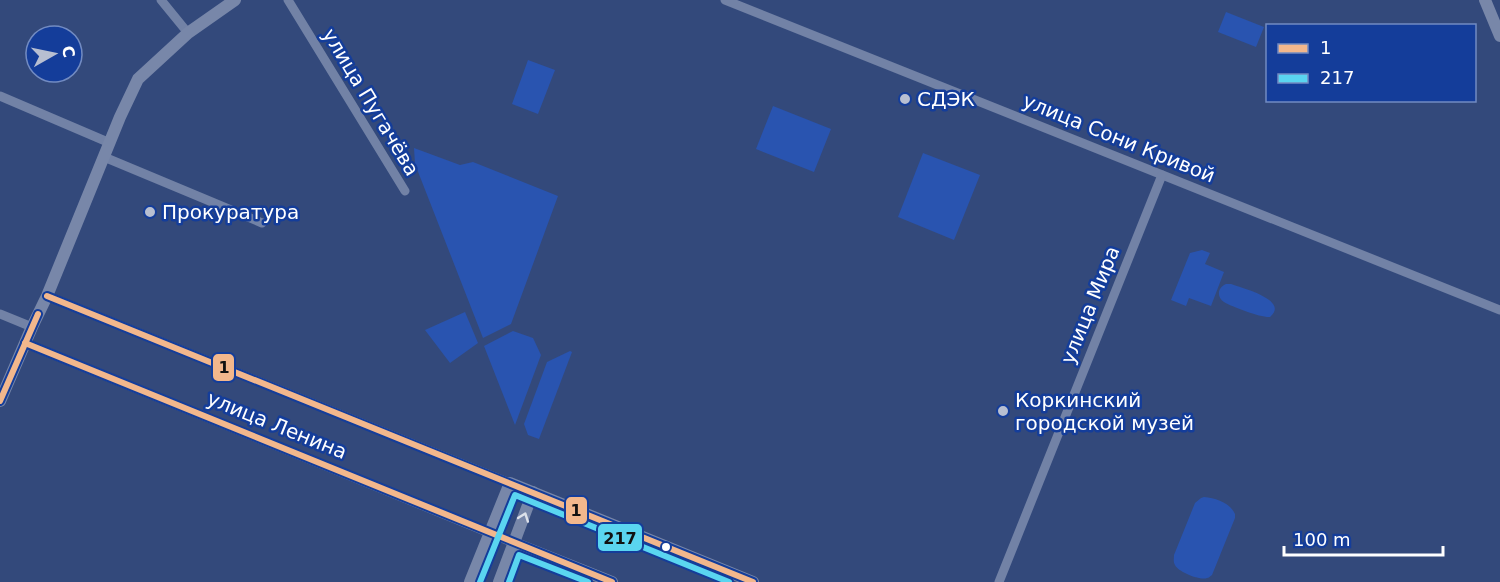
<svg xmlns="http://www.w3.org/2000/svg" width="1500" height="582" font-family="'DejaVu Sans',sans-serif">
	<rect width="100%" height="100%" fill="#33497b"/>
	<g fill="#2954b0">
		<polygon points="1226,12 1264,27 1256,47 1218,32"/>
		<polygon points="528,60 555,70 538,114 512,104"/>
		<polygon points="773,106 831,129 814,172 756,149"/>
		<polygon points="414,148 460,165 473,162 558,196 511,324 483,338 415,164"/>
		<polygon points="923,153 980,175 954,240 898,217"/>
		<polygon points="1202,250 1210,253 1205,264 1224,272 1211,306 1189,298 1186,306 1171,300 1190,253"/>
		<path d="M1226 284H1231C1242 288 1290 300 1270 317 1262 318 1232 307 1224 302 1216 297 1218 287 1226 284Z"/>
		<polygon points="465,312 478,343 450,363 425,330"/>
		<polygon points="513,331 533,338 541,355 515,425 484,346"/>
		<polygon points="570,351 572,352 539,439 528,435 524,424 547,362"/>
		<path d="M1204 497C1216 498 1230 503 1235 514V518L1212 575C1210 576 1209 578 1207 578 1201 581 1178 572 1175 565 1173 562 1174 558 1174 555L1195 503 1201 498Z"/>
	</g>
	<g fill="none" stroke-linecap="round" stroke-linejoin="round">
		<g stroke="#7282a6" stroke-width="9">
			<polyline points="161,0 188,33"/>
			<polyline points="288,0 405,191"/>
			<polyline points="725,0 1500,310"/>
			<polyline points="0,96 110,143"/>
			<polyline points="104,157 262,223"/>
			<polyline points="47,296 510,483"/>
			<polyline points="0,314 32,327"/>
			<polyline points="25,343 514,543"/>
			<polyline points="999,582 1162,175"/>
		</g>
		<g stroke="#7887a9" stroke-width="12">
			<polyline points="1485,0 1500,36"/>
			<polyline points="0,401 32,327 47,296 120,117 138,79 188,33 235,0"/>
			<polyline points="514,543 612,582"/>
			<polyline points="470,582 510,483 753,582"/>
			<polyline points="499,582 533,492"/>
		</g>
		<defs>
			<g id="bus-1">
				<polyline points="47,296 753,582"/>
				<polyline points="25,343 612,582"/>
				<polyline points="0,401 38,314"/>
			</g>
			<g id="bus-2">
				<polyline points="480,582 515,495 729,582"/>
				<polyline points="509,582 519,555 588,582"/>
			</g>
		</defs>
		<use href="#bus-1" stroke="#143d9a" stroke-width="10"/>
		<use href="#bus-2" stroke="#143d9a" stroke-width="10"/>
		<use href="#bus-1" stroke="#f2b78c" stroke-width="6"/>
		<use href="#bus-2" stroke="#5ad5f0" stroke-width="6"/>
	</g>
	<defs><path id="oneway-chevron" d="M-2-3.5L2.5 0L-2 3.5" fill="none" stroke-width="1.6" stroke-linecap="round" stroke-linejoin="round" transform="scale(1.5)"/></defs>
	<use stroke="#dde1ea" href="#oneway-chevron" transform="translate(524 517) rotate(-70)"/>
	<g fill="#b8bfd1" stroke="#143d9a" stroke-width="2">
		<circle cx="905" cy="99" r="6"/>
		<circle cx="150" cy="212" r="6"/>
		<circle cx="1003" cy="411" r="6"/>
	</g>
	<circle fill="#fff" stroke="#143d9a" stroke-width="2" cx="666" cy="547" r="5"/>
	<g text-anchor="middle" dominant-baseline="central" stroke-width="5" stroke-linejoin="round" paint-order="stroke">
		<g font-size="20" fill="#fff" stroke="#143d9a" text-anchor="start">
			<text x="917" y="99">СДЭК</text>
			<text x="162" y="212">Прокуратура</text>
			<text x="1015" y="400">Коркинский<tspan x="1015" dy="23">городской музей</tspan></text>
		</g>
		<g font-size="20" fill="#fff" stroke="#143d9a">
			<text transform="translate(371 102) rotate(59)">улица Пугачёва</text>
			<text transform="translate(1119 138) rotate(22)">улица Сони Кривой</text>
			<text transform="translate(1090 305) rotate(-68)">улица Мира</text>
			<text transform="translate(277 425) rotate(22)">улица Ленина</text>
		</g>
	</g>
	<g stroke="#143d9a" stroke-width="2">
		<rect x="212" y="353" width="23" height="29" rx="6" fill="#f2b78c"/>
		<rect x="565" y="496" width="23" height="29" rx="6" fill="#f2b78c"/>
		<rect x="597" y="523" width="46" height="29" rx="6" fill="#5ad5f0"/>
	</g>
	<g font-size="16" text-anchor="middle" font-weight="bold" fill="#111">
		<text x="224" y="373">1</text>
		<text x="576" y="516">1</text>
		<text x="620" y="544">217</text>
	</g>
	<rect x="1266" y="24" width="210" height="78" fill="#143d9a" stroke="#728bc2" stroke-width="1.5"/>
	<rect x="1278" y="44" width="30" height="9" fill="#f2b78c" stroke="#728bc2" stroke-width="1.5"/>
	<text x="1320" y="54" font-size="18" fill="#ffffff">1</text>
	<rect x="1278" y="74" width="30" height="9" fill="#5ad5f0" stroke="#728bc2" stroke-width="1.5"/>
	<text x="1320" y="84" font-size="18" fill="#ffffff">217</text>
	<g transform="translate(54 54) rotate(81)"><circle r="28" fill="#143d9a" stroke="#728bc2" stroke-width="1.5"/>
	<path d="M0-4.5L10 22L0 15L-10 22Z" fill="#b8bfd1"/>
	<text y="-9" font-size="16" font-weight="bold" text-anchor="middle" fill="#ffffff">С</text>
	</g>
	<path d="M1284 546v9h159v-9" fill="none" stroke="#ffffff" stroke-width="3"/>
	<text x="1293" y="546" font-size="18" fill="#ffffff" stroke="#143d9a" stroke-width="4.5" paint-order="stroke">100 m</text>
</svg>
